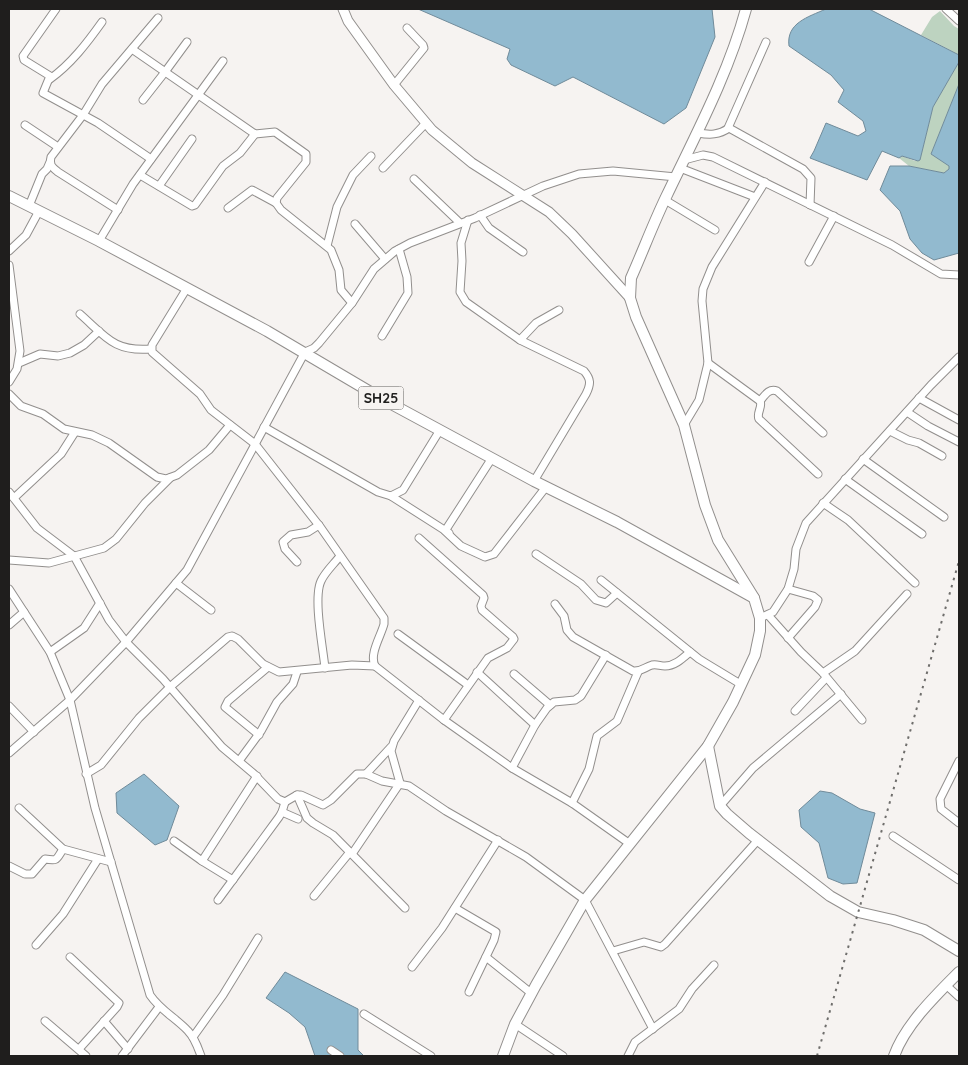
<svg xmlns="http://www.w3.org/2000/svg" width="968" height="1065" font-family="Quicksand,sans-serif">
	<rect width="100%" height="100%" fill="#f6f3f1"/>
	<g fill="#bdd3c0">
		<polygon points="940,11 954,26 959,29 959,55 921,35 932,17"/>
		<polygon points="959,62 959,84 931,154 949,166 949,169 944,173 909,166 899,158 902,156 915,161 920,160 933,107"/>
	</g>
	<g fill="#92bacf" stroke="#708b9a">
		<polygon points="418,9 712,9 715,37 686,108 664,124 573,77 555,86 511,65 507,59 510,49"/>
		<path d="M826 9H869L959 55V62L933 107 920 160 918 161 902 156 899 158 882 151 867 180 810 158 814 151 826 123 858 136 866 131 863 121 838 102 844 90 831 75 789 46C786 23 808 17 826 9Z"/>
		<polygon points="959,84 959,253 934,260 922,253 910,239 900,211 880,190 890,166 909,166 944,173 949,169 949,166 931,154"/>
		<polygon points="144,774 179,806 167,840 155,845 117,813 116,793"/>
		<polygon points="820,791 832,793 860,809 875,813 857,883 843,884 828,878 819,843 801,827 799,810"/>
		<polygon points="285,972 358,1009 358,1050 364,1056 315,1056 305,1027 289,1013 266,998"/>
	</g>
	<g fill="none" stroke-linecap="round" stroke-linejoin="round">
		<defs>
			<g id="minor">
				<polyline points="56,9 23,56 24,60 50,76 43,93 98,123 151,159"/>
				<polyline points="946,9 959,21"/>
				<polyline points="132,49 255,134 275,132 306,154 306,162 277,198 276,203 281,210 331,250 339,270 341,290 352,303"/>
				<path d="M50 79C71 64 87 43 102 22"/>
				<polyline points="394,85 424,48 423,45 407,28"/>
				<polyline points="143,100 165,72 187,42"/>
				<polyline points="25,125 58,147"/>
				<polyline points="728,128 766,42"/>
				<path d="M698 133C710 135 719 135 729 128L803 169 811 178 810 205"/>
				<polyline points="684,160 703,155 713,157 892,245 941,274 959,275"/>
				<polyline points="383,168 426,123"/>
				<polyline points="680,168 755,197"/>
				<polyline points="140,175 192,206 195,205 223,166 240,153 255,134"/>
				<polyline points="414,179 460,223"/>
				<polyline points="159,186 192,139"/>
				<polyline points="665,200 715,230"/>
				<polyline points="29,206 42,174 47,169 50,162"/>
				<polyline points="228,208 252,190 276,203"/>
				<path d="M118 210 58 172C52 167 49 165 51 157L83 115 102 84 158 18"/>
				<polyline points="480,215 489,228 523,252"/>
				<path d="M468 220 461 243 462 261 460 292 466 302 520 340 584 371C591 379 591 384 586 394L534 481"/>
				<polyline points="355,224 385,259"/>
				<polyline points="99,241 133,184 223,61"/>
				<polyline points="327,246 337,207 353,175 371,156"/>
				<polyline points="9,251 26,235 39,211"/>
				<polyline points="809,262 834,216"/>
				<polyline points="9,265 20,351 17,369 9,382"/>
				<path d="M187 288 152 345V352L200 394 211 410 255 444 321 528 384 618V624C381 636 369 654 375 666L444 720 512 768 572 803 630 844"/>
				<path d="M80 314C106 337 114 352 151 349"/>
				<polyline points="382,336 408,293 407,277 399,249"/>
				<polyline points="520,340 536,323 559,310"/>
				<polyline points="19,363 40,354 58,356 70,353 84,345 99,331"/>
				<path d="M708 363 760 401C763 407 756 413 759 419L818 474"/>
				<polyline points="9,394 21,406 43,414 64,429 92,435 109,443 157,477 166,479 177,475 209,450 230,425"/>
				<polyline points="919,398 959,420"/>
				<path d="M760 401C765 395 769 388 777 391L823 433"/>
				<polyline points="907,412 928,426 959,442"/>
				<polyline points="684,425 699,400 708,363 702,301 703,289 712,267 765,182"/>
				<polyline points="264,427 378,492 391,496 403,490 440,430"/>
				<polyline points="890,431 908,440 919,443 942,456"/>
				<polyline points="492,458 445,531 461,546 485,557 494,554 546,487"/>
				<polyline points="863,459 944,517"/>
				<polyline points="845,479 922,534"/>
				<polyline points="9,492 37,528 74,556 109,620 126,642 163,679 222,747 254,774 278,799 285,802 297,795 301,795 323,805 331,800 357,774 366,774 382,781 409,786 446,811 526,857 585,900 653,1029"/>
				<polyline points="391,496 449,533"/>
				<polyline points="14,498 61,454 75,432"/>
				<polyline points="823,503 848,520 915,583"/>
				<polyline points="419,538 483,595 484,598 481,606 482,610 513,637 514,639 507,648 488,658 444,720"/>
				<polyline points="536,554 581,584 596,600 606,603 617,593"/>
				<polyline points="9,560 49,563 104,548 116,539 145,503 170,478"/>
				<polyline points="297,562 285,549 283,542 291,535 308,532 319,525"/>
				<polyline points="601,580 699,659 742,685"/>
				<polyline points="176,583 211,610"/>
				<path d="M9 589 50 652 70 700 95 808 150 995C161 1011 176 1018 188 1031 195 1038 198 1048 201 1056"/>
				<path d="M555 604 564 616 567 630 573 637 633 671C641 672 645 667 652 665 657 664 660 666 665 666 675 666 683 658 690 652"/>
				<polyline points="768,615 801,652 823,673 855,651 907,594"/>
				<polyline points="760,618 773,612 788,589 794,569 796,549 806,523 931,385 959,357"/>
				<polyline points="9,625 24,612"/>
				<polyline points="398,634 468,685"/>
				<polyline points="788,638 815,607 818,600 813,596 788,589"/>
				<polyline points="50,652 84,628 100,603"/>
				<path d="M325 668C323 648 313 598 321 581 325 572 334 564 340 556"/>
				<polyline points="477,672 535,725"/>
				<polyline points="823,673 862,720"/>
				<polyline points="514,674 550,705"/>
				<polyline points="9,706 34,732"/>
				<polyline points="795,711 826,678"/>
				<polyline points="259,735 225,707 228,701 268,667"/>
				<polyline points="9,753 70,700 126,642 187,570 305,352 314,348 319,343 352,303 374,269 395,251 410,243 475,218 543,186 579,174 613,171 676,177"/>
				<polyline points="239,761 261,731 277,702 293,684 297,672"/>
				<polyline points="959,761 940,799 941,809 959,823"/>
				<polyline points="512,768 535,725 547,708 554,702 575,700 581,696 606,655"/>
				<polyline points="86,774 101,765 139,718 170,687 228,637 232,636 238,639 263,664 279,672 352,665 375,666"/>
				<polyline points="366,774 391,747"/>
				<polyline points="297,795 307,818 313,823 333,835 405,908"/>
				<polyline points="572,803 589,769 597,736 617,721 638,672"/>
				<polyline points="720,806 753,768 841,694"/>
				<polyline points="19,808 63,849 111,862"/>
				<polyline points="282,812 298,819"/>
				<polyline points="893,836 959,880"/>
				<polyline points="174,841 202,861 233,880"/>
				<polyline points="352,854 400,783 391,751 394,741 419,700"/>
				<polyline points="202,861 257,776"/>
				<path d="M9 866 25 874H32L45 859C58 861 56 860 63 849"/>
				<polyline points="314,896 350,852"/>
				<polyline points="218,900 279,817 282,812 285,802"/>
				<polyline points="455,908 496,932 494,940 469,992"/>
				<polyline points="36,945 63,914 98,859"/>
				<polyline points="613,951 644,942 661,947 665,944 758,840"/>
				<polyline points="70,957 119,1003 117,1007 79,1049"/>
				<polyline points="486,957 531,993"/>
				<polyline points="412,967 442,928 498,840"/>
				<polyline points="946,985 959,997"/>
				<polyline points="364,1014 431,1056"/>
				<polyline points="45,1021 86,1056"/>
				<polyline points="104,1021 128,1049"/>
				<polyline points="515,1024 563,1056"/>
				<polyline points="193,1037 223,995 258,938"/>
				<polyline points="331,1050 340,1056"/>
				<polyline points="122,1056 159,1007"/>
				<polyline points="628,1056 635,1042 679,1009 692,989 714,965"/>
			</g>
			<polyline id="tertiary" points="343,9 348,21 394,85 432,130 472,163 549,212 572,234 630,298"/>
			<path id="secondary" d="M746 9C728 75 695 136 666 197 653 224 643 251 631 278L630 298 636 317 684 425 705 505 718 540 754 598"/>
			<g id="primary">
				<polyline points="9,196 99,241 267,331 384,400 534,481 617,522 754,598 760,618 760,631 755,655 733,702 708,746 585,900 536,985 515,1024 503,1056"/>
				<polyline points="708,746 720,806 727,814 749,833 830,896 858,912 893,920 924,930 959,951"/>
				<path d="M894 1056C905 1025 936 995 959 972"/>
			</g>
		</defs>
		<use href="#minor" stroke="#928f8d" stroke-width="9"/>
		<use href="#tertiary" stroke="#928f8d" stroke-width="11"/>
		<use href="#secondary" stroke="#928f8d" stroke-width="12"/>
		<use href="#primary" stroke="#928f8d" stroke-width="12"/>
		<use href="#minor" stroke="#fff" stroke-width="7"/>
		<use href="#tertiary" stroke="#fff" stroke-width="9"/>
		<use href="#secondary" stroke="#fff" stroke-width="10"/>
		<use href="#primary" stroke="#fff" stroke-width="10"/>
		<polyline stroke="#6f6e6c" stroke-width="2" stroke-dasharray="2.5 5" stroke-linecap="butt" points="817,1056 959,561"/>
	</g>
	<g text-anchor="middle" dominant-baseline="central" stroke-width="4.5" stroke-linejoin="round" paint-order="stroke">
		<rect fill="#f6f3f1" stroke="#605e5d" stroke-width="1" x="358.5" y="386.5" width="45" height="23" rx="4"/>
		<g font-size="14" font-weight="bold" fill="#1f1e1d">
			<text x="381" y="398">SH25</text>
		</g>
	</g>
	<rect width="968" height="1065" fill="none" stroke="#1f1e1d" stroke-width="20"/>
</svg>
